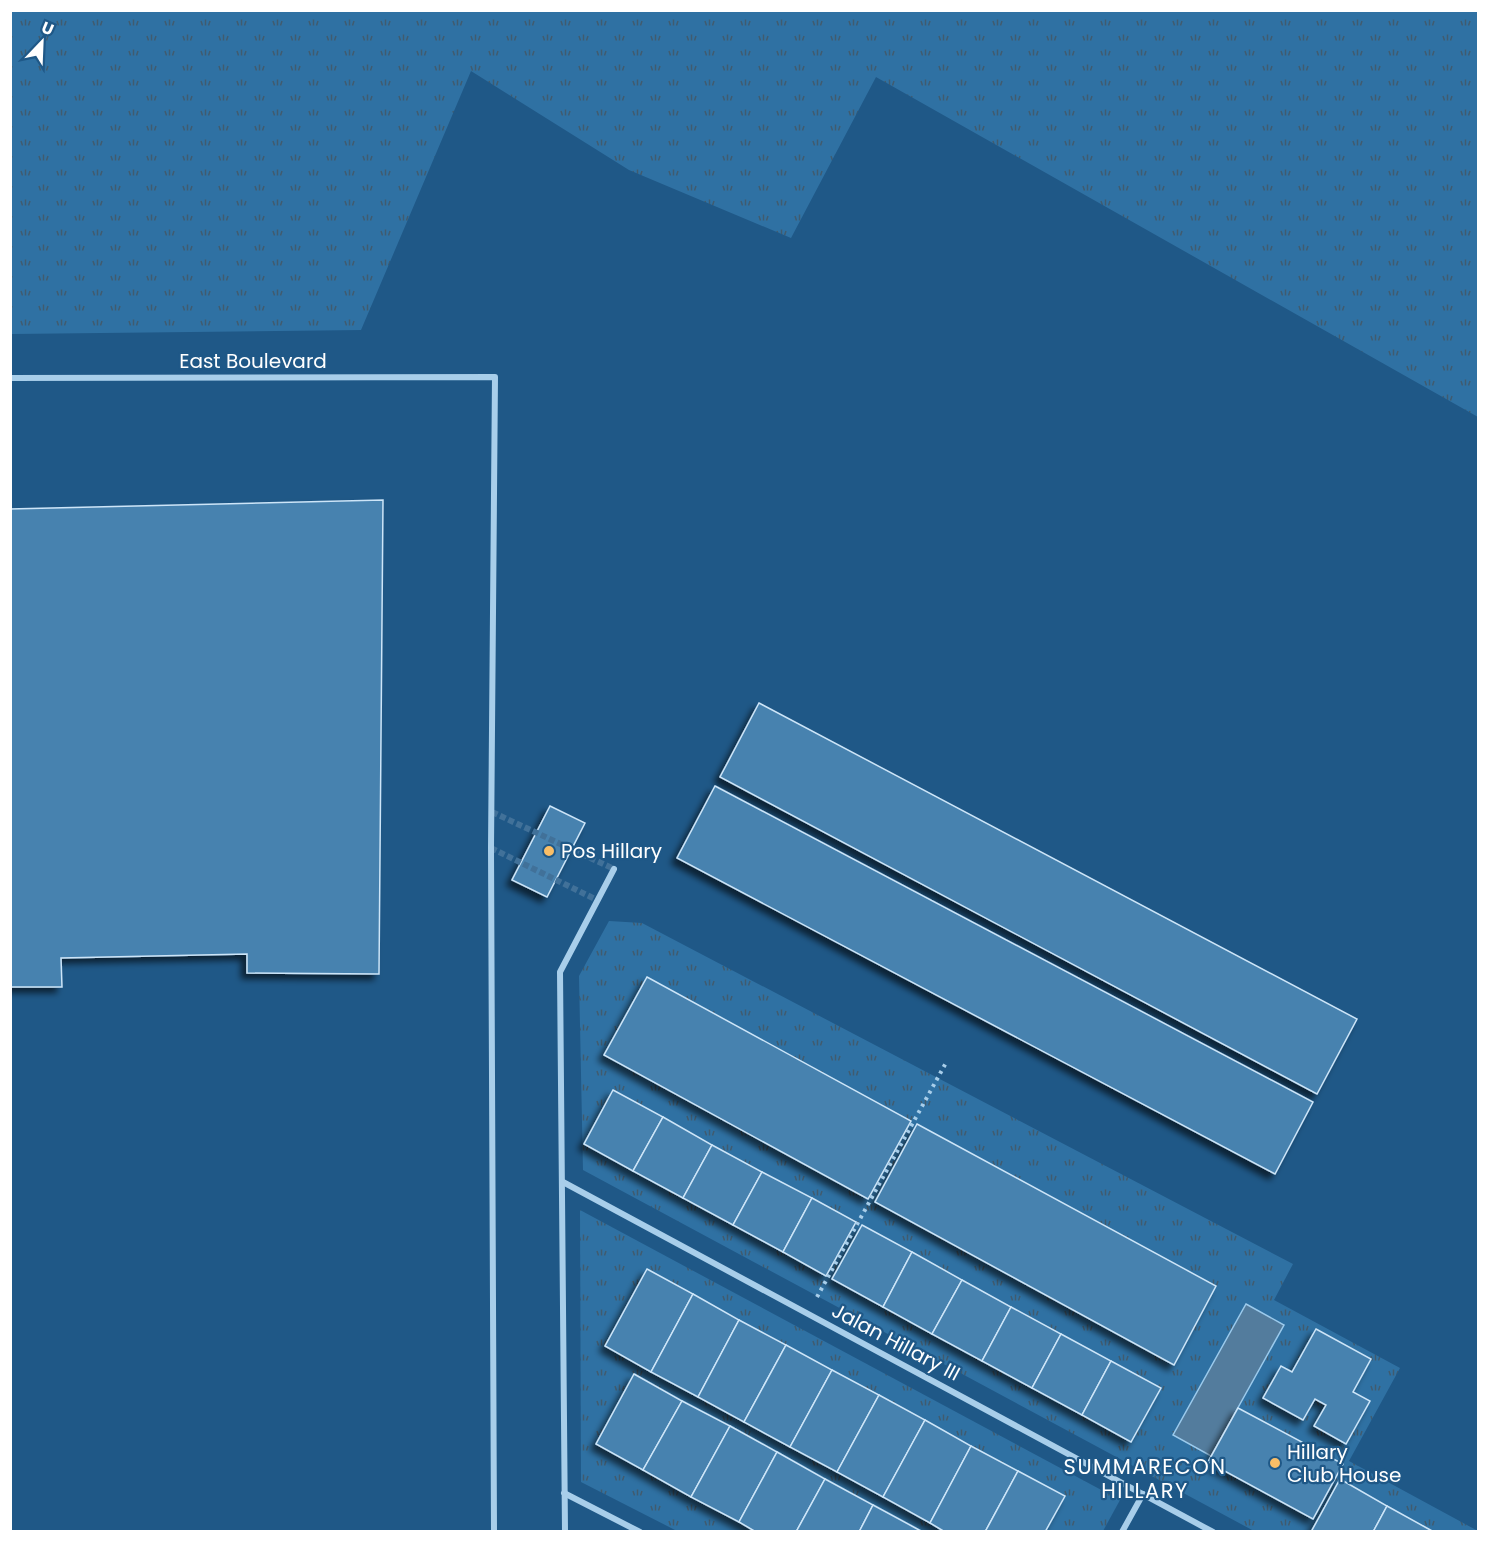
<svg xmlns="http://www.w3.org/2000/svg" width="1489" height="1542" font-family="Poppins,sans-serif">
	<defs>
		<pattern id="grass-tufts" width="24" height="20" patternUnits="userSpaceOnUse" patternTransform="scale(1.5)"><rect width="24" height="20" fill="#2f71a3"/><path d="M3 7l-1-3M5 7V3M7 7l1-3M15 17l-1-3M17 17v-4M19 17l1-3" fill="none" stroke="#405b6f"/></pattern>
		<filter id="shadow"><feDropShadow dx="-5.5" dy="5.5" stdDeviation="3" flood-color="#0009"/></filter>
	</defs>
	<rect width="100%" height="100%" fill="#1f5887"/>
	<g fill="url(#grass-tufts)">
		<polygon points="10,11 1478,11 1478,417 876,77 791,238 629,170 471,71 361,330 11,334"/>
		<polygon points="609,921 642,923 1293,1264 1274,1300 1400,1368 1349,1461 1478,1531 1254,1531 583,1170 579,976"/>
		<polygon points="580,1210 1120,1500 1103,1531 677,1531 581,1482"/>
	</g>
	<polygon fill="#537c9d" stroke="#9bcaec" stroke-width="1.5" points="1246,1304 1284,1325 1211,1456 1173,1435"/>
	<g fill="#4782af" stroke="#cde5f8" stroke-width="1.5" filter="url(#shadow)">
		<polygon points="383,500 379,974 247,973 247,954 61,958 62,987 10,987 10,509"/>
		<polygon points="759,703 1357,1019 1317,1094 720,777"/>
		<polygon points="715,786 1313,1102 1275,1174 677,858"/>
		<polygon points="550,806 585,823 547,897 512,880"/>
		<polygon points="647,977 911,1121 868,1199 604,1055"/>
		<polygon points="613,1090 663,1117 633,1171 584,1144"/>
		<polygon points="663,1117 712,1145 683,1198 633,1171"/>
		<polygon points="917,1124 1216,1286 1174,1365 875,1202"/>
		<polygon points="712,1145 762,1172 733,1225 683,1198"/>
		<polygon points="762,1172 812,1198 783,1252 733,1225"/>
		<polygon points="812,1198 856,1222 826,1276 783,1252"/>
		<polygon points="862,1225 912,1252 883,1307 832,1279"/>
		<polygon points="912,1252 962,1280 932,1334 883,1307"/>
		<polygon points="647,1269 693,1294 651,1372 605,1346"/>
		<polygon points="962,1280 1011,1307 982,1361 932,1334"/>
		<polygon points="693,1294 739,1320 698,1397 651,1372"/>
		<polygon points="1011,1307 1061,1334 1032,1388 982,1361"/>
		<polygon points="739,1320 786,1345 744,1422 698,1397"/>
		<polygon points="1316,1329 1371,1359 1353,1392 1370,1401 1346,1444 1314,1426 1326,1405 1315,1399 1303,1420 1263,1398 1281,1366 1292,1372"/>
		<polygon points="1061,1334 1111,1361 1082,1415 1032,1388"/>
		<polygon points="786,1345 832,1370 790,1447 744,1422"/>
		<polygon points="1111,1361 1161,1388 1131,1442 1082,1415"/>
		<polygon points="832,1370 879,1395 837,1472 790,1447"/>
		<polygon points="634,1374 682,1401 643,1470 596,1444"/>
		<polygon points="879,1395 925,1420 883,1497 837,1472"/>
		<polygon points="682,1401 730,1426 691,1497 643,1470"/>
		<polygon points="1238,1408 1343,1464 1313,1519 1208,1462"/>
		<polygon points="925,1420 971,1446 930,1523 883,1497"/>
		<polygon points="730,1426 777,1452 739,1522 691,1497"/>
		<polygon points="971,1446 1018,1471 985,1532 945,1532 930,1523"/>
		<polygon points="777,1452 825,1479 796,1532 756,1532 739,1522"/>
		<polygon points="1018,1471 1065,1496 1045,1532 985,1532"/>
		<polygon points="825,1479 873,1505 859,1532 796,1532"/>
		<polygon points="1340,1479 1387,1506 1373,1532 1311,1532"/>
		<polygon points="873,1505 921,1531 921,1532 859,1532"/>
		<polygon points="1387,1506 1434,1532 1373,1532"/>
	</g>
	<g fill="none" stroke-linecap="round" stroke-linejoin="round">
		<g stroke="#417199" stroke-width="6" stroke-dasharray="6 3" stroke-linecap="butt">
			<polyline points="492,812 614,869"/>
			<polyline points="491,848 597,900"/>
		</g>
		<polyline stroke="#a8ceea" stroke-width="4" stroke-dasharray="3 4.5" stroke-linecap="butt" points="817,1297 947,1061"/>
		<g stroke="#a8ceea" stroke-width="6">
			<polyline points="10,378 495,377 491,848 494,1532"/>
			<polyline points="563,1182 1213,1532"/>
			<polyline points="564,1493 640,1532"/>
			<polyline points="565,1532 560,972 614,869"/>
			<polyline points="1122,1532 1143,1494"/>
		</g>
	</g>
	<g fill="#f9be67" stroke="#1f5887" stroke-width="2">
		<circle cx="549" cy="851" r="6"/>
		<circle cx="1275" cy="1463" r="6"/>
	</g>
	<g text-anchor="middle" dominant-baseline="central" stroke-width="4.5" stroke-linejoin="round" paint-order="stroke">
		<g font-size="20" fill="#fff" stroke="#1f5887">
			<text x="253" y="361">East Boulevard</text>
			<text transform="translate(896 1342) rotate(28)">Jalan Hillary III</text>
		</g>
		<g font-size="20" fill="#fff" stroke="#1f5887" text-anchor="start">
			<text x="561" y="851">Pos Hillary</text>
			<text x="1287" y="1452">Hillary<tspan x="1287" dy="23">Club House</tspan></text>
		</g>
		<g font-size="21" letter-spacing="1.5" fill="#fff" stroke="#1f5887">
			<text x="1145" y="1466">SUMMARECON<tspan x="1145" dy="24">HILLARY</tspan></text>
		</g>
	</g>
	<rect width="1489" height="1542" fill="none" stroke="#ffffff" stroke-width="24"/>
	<g transform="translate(42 42) rotate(23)" stroke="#1f5887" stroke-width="4.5" paint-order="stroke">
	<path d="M0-4.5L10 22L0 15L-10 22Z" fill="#ffffff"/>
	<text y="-9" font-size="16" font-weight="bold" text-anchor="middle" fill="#ffffff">U</text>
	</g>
</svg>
